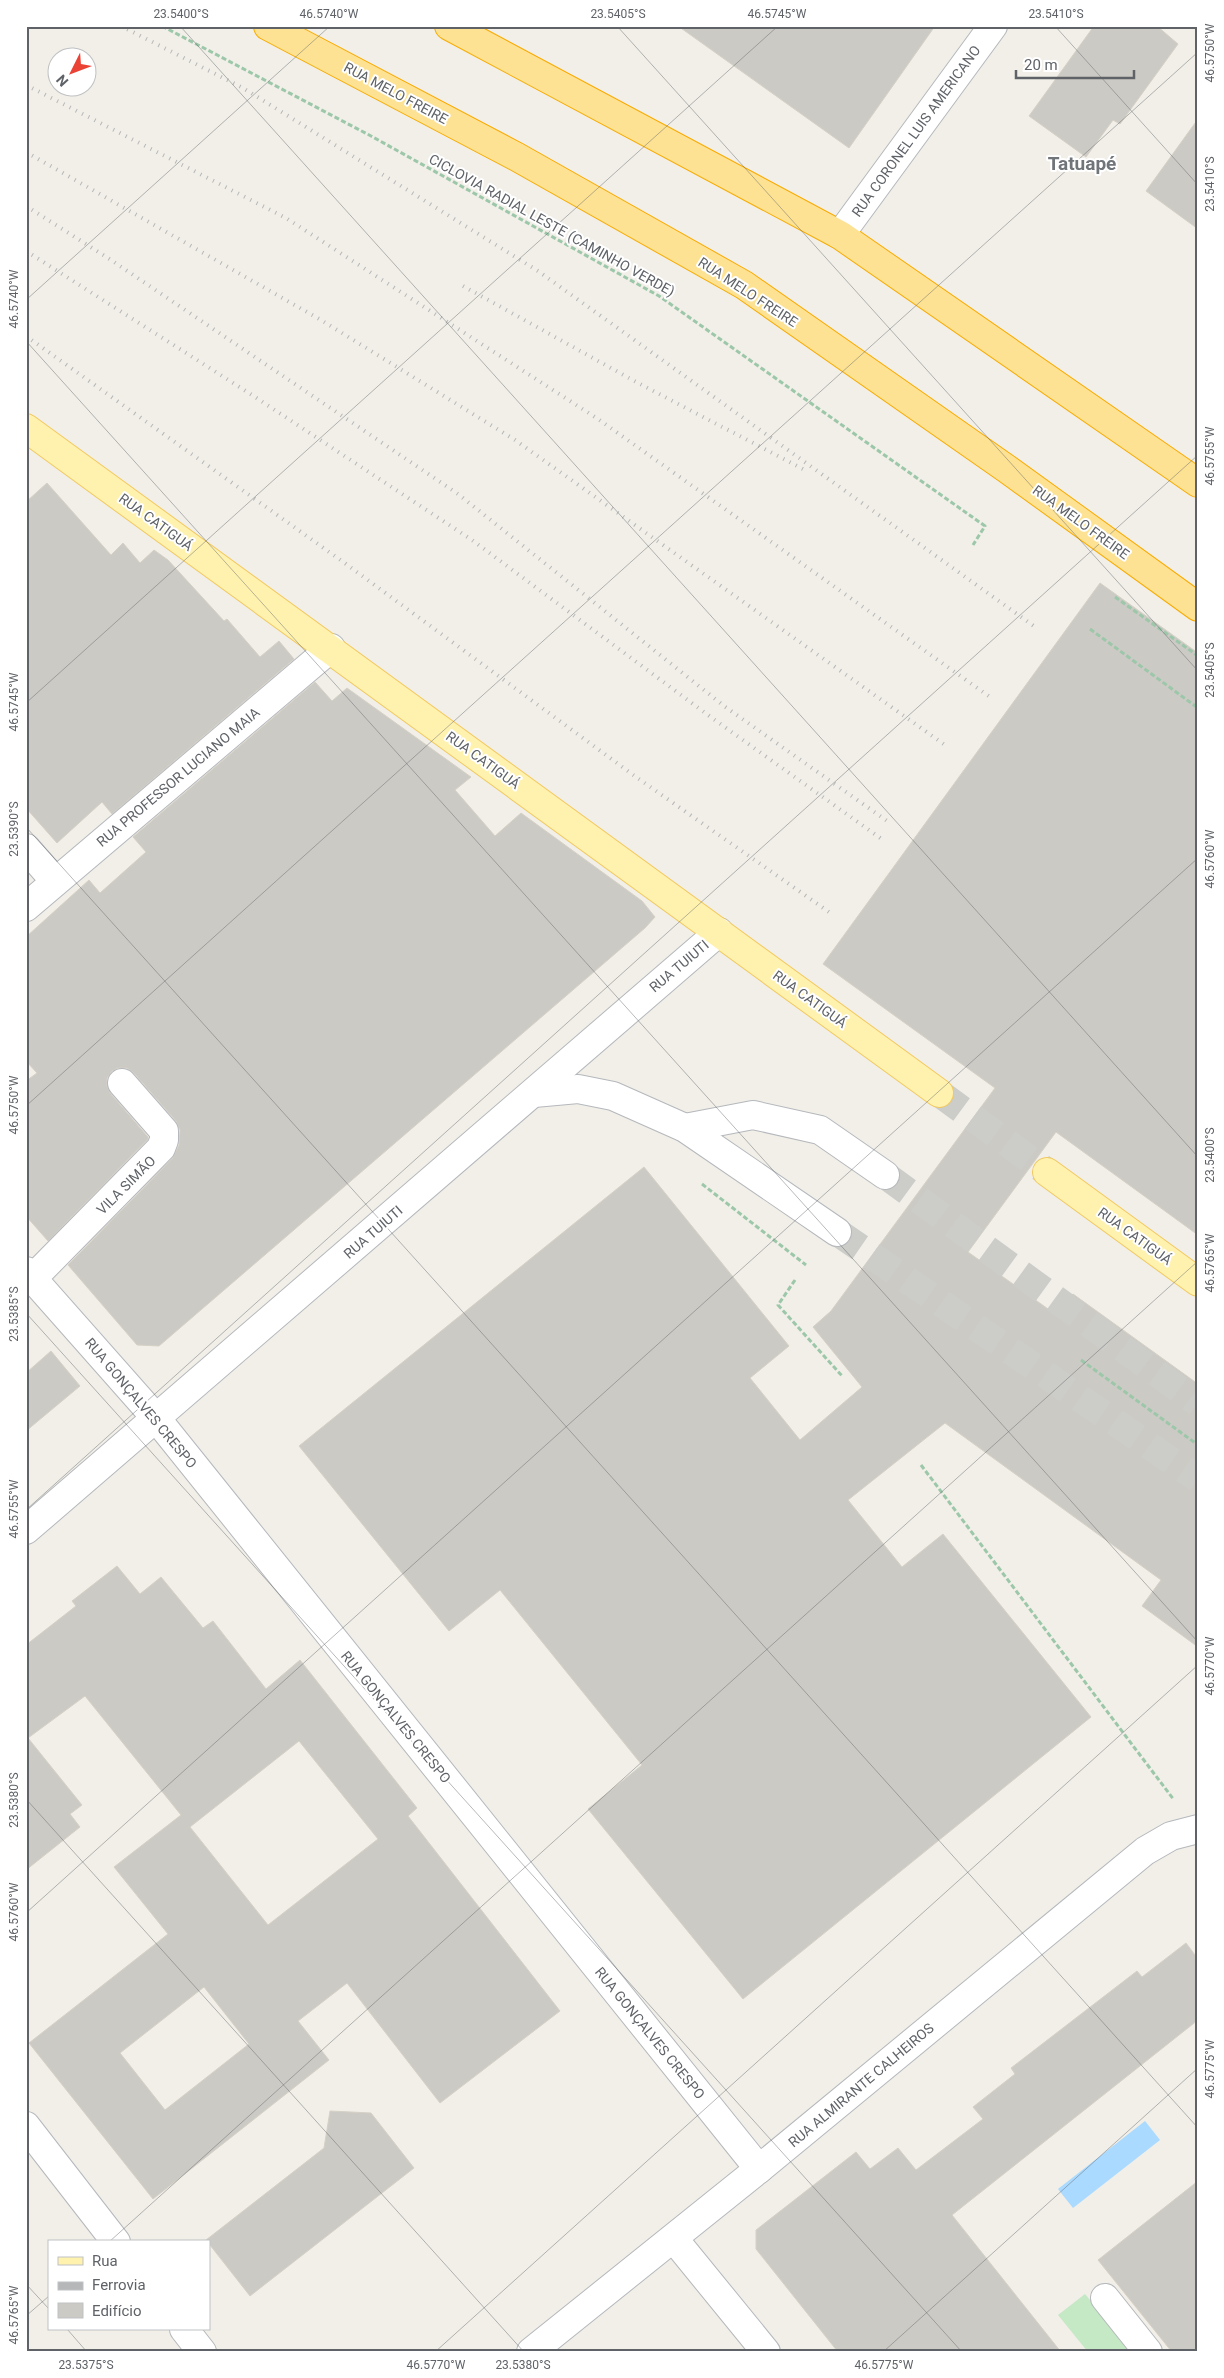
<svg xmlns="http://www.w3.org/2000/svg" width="1224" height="2378" font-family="Roboto,sans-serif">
	<rect width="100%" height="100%" fill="#f1efe8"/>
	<polygon fill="#c5e8c5" points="1085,2294 1130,2348 1125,2352 1088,2352 1058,2315"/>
	<polygon fill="#aadaff" points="1145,2121 1160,2140 1073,2208 1058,2189"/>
	<g fill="#cccac5" stroke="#d6d1c6" fill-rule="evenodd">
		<polygon points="678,26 935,26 849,148"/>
		<polygon points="1094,26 1157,26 1178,44 1120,124 1113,120 1086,157 1029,116"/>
		<polygon points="1198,119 1198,229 1146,191"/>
		<polygon points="47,483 111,555 123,543 140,563 154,550 168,560 224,621 227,619 260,657 279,641 294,659 112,814 102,802 57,843 26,808 26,502"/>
		<polygon points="1100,583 1198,653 1198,1235 1056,1132 968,1252 1058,1316 1073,1294 1198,1384 1198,1647 1142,1606 1161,1580 945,1423 848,1500 902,1567 943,1534 1091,1717 743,1999 588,1809 642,1765 500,1590 449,1631 299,1446 644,1167 789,1346 750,1378 800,1440 862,1387 813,1327 831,1311 995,1088 823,964"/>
		<polygon points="315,682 332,701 347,688 471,777 455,790 495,836 521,813 642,901 655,917 645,928 159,1346 137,1345 68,1265 172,1159 179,1145 180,1130 176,1121 134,1073 127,1068 118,1068 112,1071 107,1078 107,1086 110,1093 148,1137 148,1139 48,1241 26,1216 26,1081 37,1073 26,1061 26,937 89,880 100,893 146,852 133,837"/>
		<polygon points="51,1351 80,1386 26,1431 26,1373"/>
		<path d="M117 1566 140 1594 161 1577 203 1628 213 1621 266 1689 300 1660 417 1808 408 1816 560 2011 440 2103 347 1983 298 2021 329 2060 153 2199 29 2043 168 1934 114 1867 181 1815 85 1696 28 1738 82 1805 70 1814 80 1827 26 1870V1645L76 1606 72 1601ZM299 1741 378 1839 268 1925 190 1827ZM204 1987 249 2044 165 2110 120 2053Z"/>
		<polygon points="1186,1943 1198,1959 1198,2020 952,2215 1061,2352 838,2352 756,2249 756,2230 856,2152 870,2169 898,2148 916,2170 983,2119 973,2107 1015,2074 1011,2068 1137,1971 1142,1977"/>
		<polygon points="330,2111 371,2113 414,2168 250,2296 206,2240 324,2148"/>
		<polygon points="1198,2181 1198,2352 1172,2352 1098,2260"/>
	</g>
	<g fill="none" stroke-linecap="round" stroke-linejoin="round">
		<g stroke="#ccccc8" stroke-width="28" stroke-dasharray="28 14" stroke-linecap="butt">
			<polyline points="885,1175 1198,1403"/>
			<polyline points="837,1232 1198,1479"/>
		</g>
		<polyline stroke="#ccccc8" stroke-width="28" stroke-dasharray="28 14" stroke-linecap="butt" points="939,1093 1047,1172"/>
		<defs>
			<g id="minor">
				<polyline points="840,235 993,26"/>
				<polyline points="26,848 55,881"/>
				<polyline points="26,907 331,648"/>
				<polyline points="534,1093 578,1089 613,1096 685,1128 837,1232"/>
				<polyline points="685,1128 753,1115 820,1130 885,1175"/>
				<polyline points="26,1271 156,1418 759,2169"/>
				<polyline points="33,1278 161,1148 164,1140 164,1131 122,1083"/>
				<polyline points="26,1530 719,932"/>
				<polyline points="26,2126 116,2242"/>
				<polyline points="674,2239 766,2352"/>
				<polyline points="1105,2298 1148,2352"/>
				<polyline points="184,2329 202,2352"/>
				<polyline points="531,2352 759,2169 1145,1851 1171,1836 1198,1829"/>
			</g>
			<g id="major">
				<polyline points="26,428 939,1093"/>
				<polyline points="1047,1172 1198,1282"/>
			</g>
			<g id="highway">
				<polyline points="268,26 517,157 744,285 1007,469 1198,607"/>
				<polyline points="449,26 840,235 1198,483"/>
			</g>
		</defs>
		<use href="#minor" stroke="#b5b8bc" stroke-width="30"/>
		<use href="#major" stroke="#f2c960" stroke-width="30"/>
		<use href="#highway" stroke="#f9ab00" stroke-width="30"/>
		<g stroke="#9cc7a9" stroke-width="3" stroke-dasharray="5 2.5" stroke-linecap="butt">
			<polyline points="162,26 371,136 659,296 985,526 973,545"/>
			<polyline points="1115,597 1198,656"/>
			<polyline points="1090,629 1198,708"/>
			<polyline points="702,1184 806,1265"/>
			<polyline points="795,1280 778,1305 843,1377"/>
			<polyline points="1081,1360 1198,1445"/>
			<polyline points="921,1465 1174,1800"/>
		</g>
		<use href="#minor" stroke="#fff" stroke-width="28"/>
		<use href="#major" stroke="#fff2af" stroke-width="28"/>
		<use href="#highway" stroke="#fde293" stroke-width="28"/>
		<g stroke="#b6b7b8" stroke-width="4" stroke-dasharray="1 6" stroke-linecap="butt">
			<polyline points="121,26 243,88 538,271 1038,629"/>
			<polyline points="26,85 286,218 598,419 990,697"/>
			<polyline points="26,152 321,320 515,440 945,745"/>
			<polyline points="26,206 111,260 458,494 724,706 890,823"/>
			<polyline points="26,251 252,395 472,540 712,718 883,840"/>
			<polyline points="463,286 638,383 803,469"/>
			<polyline points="26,336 346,564 636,777 829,912"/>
		</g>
	</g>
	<path fill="none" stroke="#5f6368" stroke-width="1" stroke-opacity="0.45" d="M180 26 1198 1157M617 26 1198 671M1055 26 1198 185M26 300 330 26M26 341 1198 1642M26 703 778 26M26 827 1198 2128M26 1106 1198 52M26 1313 962 2352M26 1510 1198 455M26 1799 524 2352M26 1913 1198 858M109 2242 1198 1261M26 2284 49 2309M26 2316 49 2296M67 2329 87 2352M435 2352 1198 1665M883 2352 1198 2068"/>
	<g text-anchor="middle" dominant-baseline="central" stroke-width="4" stroke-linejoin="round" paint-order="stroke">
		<g font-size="14" fill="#5f6368" stroke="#fff">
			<text transform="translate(396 93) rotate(28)">RUA MELO FREIRE</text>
			<text transform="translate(916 131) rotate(-54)">RUA CORONEL LUIS AMERICANO</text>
			<text transform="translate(552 225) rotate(29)">CICLOVIA RADIAL LESTE (CAMINHO VERDE)</text>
			<text transform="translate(748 292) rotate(33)">RUA MELO FREIRE</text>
			<text transform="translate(156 522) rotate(36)">RUA CATIGUÁ</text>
			<text transform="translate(1081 522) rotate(36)">RUA MELO FREIRE</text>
			<text transform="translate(483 760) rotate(36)">RUA CATIGUÁ</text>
			<text transform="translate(178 777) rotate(-40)">RUA PROFESSOR LUCIANO MAIA</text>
			<text transform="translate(679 966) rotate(-40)">RUA TUIUTI</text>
			<text transform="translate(810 999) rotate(36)">RUA CATIGUÁ</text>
			<text transform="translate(126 1185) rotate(-45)">VILA SIMÃO</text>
			<text transform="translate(373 1232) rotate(-41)">RUA TUIUTI</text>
			<text transform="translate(1135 1236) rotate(36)">RUA CATIGUÁ</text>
			<text transform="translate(141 1403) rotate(50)">RUA GONÇALVES CRESPO</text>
			<text transform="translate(396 1717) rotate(51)">RUA GONÇALVES CRESPO</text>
			<text transform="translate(650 2033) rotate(51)">RUA GONÇALVES CRESPO</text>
			<text transform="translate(861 2085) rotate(-40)">RUA ALMIRANTE CALHEIROS</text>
		</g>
		<g font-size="19" font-weight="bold" fill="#70757a" stroke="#fff">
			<text x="1082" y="163">Tatuapé</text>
		</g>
	</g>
	<rect width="1224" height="2378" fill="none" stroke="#ffffff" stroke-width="55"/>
	<rect x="48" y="2240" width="162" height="90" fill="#ffffff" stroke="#bfc1c3"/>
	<rect x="58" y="2257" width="25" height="8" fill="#fff2af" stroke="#bfc1c3"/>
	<text x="92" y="2266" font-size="15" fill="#5f6368">Rua</text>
	<rect x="58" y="2282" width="25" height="8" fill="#b6b7b8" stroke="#bfc1c3"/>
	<text x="92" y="2290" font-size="15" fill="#5f6368">Ferrovia</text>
	<rect x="58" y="2303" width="25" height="15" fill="#cccac5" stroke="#bfc1c3"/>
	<text x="92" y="2316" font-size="15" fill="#5f6368">Edifício</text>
	<g transform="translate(72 72) rotate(228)"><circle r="24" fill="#ffffff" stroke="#bfc1c3"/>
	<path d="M0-4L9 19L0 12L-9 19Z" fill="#ea4335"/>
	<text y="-8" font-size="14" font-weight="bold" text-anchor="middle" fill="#5f6368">N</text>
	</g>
	<path d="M1016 70v8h118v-8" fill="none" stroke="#5f6368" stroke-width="2.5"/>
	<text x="1024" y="70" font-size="15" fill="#5f6368" stroke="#ffffff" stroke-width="4" paint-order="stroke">20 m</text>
	<rect x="28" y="28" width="1168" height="2322" fill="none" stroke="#5f6368" stroke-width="2"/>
	<g font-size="12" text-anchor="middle" fill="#5f6368">
		<text x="181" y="18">23.5400°S</text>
		<text x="329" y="18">46.5740°W</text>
		<text x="618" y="18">23.5405°S</text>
		<text x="777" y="18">46.5745°W</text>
		<text x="1056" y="18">23.5410°S</text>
		<text transform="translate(1210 53) rotate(-90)" y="4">46.5750°W</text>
		<text transform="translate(1210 184) rotate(-90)" y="4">23.5410°S</text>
		<text transform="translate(14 299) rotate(-90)" y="4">46.5740°W</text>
		<text transform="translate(1210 456) rotate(-90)" y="4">46.5755°W</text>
		<text transform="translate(1210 670) rotate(-90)" y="4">23.5405°S</text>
		<text transform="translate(14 702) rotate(-90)" y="4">46.5745°W</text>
		<text transform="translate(14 829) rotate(-90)" y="4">23.5390°S</text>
		<text transform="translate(1210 859) rotate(-90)" y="4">46.5760°W</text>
		<text transform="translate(14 1105) rotate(-90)" y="4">46.5750°W</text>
		<text transform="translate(1210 1155) rotate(-90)" y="4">23.5400°S</text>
		<text transform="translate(1210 1263) rotate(-90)" y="4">46.5765°W</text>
		<text transform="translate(14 1314) rotate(-90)" y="4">23.5385°S</text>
		<text transform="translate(14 1509) rotate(-90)" y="4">46.5755°W</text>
		<text transform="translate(1210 1666) rotate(-90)" y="4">46.5770°W</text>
		<text transform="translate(14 1800) rotate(-90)" y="4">23.5380°S</text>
		<text transform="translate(14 1912) rotate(-90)" y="4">46.5760°W</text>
		<text transform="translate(1210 2069) rotate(-90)" y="4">46.5775°W</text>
		<text transform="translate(14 2315) rotate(-90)" y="4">46.5765°W</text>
		<text x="86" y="2369">23.5375°S</text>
		<text x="436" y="2369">46.5770°W</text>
		<text x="523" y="2369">23.5380°S</text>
		<text x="884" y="2369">46.5775°W</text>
	</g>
</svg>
